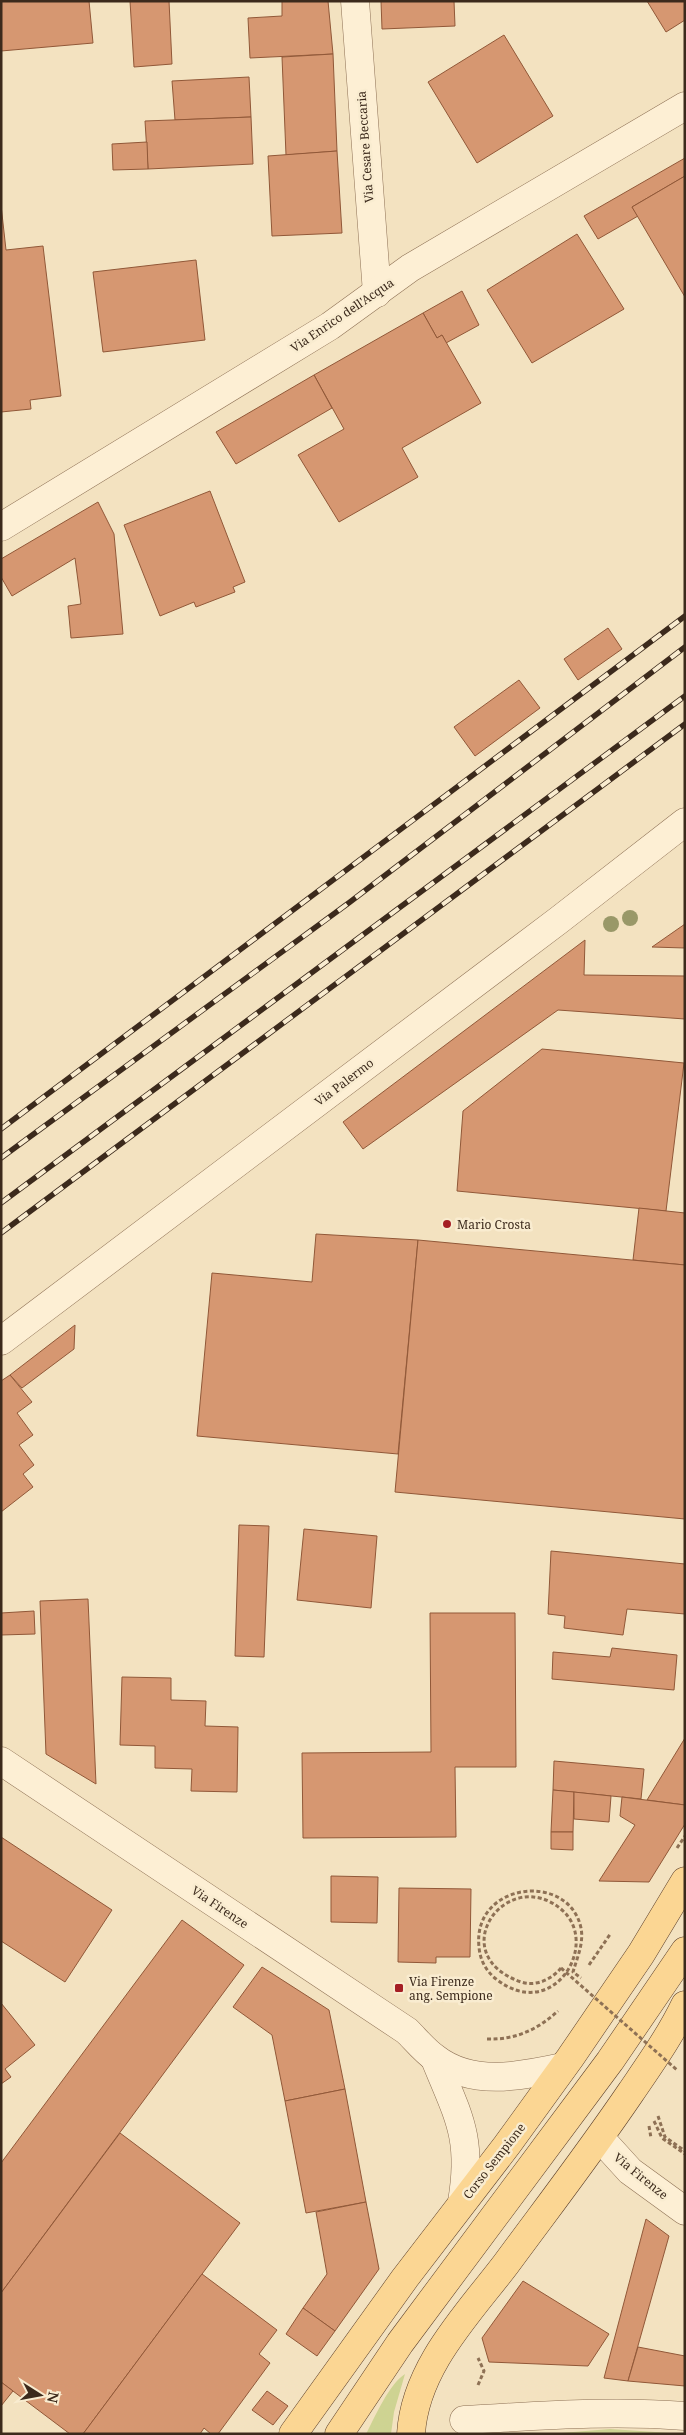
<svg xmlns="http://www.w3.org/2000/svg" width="686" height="2435" font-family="'Noto Serif',serif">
	<rect width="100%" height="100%" fill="#f3e2c0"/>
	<g fill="#ced392">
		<path d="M405 2374 394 2412 391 2434H366C375 2417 389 2384 405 2374Z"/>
		<polygon points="610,2429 685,2434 549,2434"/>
	</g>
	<g fill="#d69771" stroke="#915838">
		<polygon points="1,1 89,1 93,43 1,51"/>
		<polygon points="130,1 169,1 172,64 134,67"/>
		<polygon points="282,1 328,1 333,54 250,58 248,18 282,16"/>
		<polygon points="381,1 454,1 455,26 382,29"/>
		<polygon points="647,1 685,1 685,20 666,32"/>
		<polygon points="504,35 553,116 477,163 428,82"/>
		<polygon points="333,54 337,151 286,155 282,57"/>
		<polygon points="249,77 251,117 175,120 172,81"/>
		<polygon points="251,117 253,164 148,169 145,121"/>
		<polygon points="147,142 148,169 113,170 112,144"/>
		<polygon points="337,151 342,233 272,236 268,156"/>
		<polygon points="685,158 685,176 632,207 638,216 598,239 584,216"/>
		<polygon points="685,176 685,297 632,207"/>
		<polygon points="1,205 6,250 43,246 61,396 30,400 31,409 1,412"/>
		<polygon points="577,234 624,309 532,363 487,290"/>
		<polygon points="196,260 205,340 103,352 93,272"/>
		<polygon points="462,291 479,325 446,343 442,335 437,338 423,313"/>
		<polygon points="423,313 437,338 442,335 481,403 402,448 418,477 339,522 298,455 344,429 314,375"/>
		<polygon points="314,375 332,408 236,464 216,432"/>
		<polygon points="210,491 245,582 233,587 235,592 196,607 194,602 160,616 124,525"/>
		<polygon points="98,502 114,534 123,634 71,638 68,606 81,604 75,558 12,596 1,577 1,559"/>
		<polygon points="608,628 622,649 578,680 564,659"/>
		<polygon points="519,680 540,708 475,756 454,727"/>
		<polygon points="685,924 685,948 652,947"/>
		<polygon points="585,940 584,975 685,976 685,1019 558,1010 363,1149 343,1122"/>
		<polygon points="542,1049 684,1063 666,1211 457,1191 463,1111"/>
		<polygon points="639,1208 685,1213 685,1265 633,1260"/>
		<polygon points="316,1234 418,1240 398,1454 197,1436 212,1273 312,1282"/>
		<polygon points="418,1240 685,1265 685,1519 395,1492"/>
		<polygon points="75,1325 74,1349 22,1388 10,1375"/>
		<polygon points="10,1375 32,1402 17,1413 33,1435 19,1445 34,1465 23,1474 33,1487 1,1512 1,1381"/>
		<polygon points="239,1525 269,1526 264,1657 235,1656"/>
		<polygon points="304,1529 377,1536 371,1608 297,1600"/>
		<polygon points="551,1551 685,1564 685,1614 627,1609 623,1635 564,1628 565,1616 548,1614"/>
		<polygon points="88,1599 96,1784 46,1754 40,1601"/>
		<polygon points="34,1611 35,1634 1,1635 1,1613"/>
		<polygon points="430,1613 515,1613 516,1767 455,1767 456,1837 303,1838 302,1753 431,1752"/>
		<polygon points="612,1648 677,1655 674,1690 552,1679 553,1652 610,1657"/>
		<polygon points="122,1677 171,1678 171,1700 206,1701 205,1726 238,1727 237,1792 191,1791 192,1769 155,1768 155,1746 120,1745"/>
		<polygon points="685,1738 685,1805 647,1800"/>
		<polygon points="554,1761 644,1769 641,1799 553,1790"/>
		<polygon points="553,1790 574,1792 573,1832 551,1832"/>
		<polygon points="574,1792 611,1796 609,1822 574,1819"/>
		<polygon points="622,1797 685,1805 685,1824 649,1882 599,1881 635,1825 620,1816"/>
		<polygon points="551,1832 573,1832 573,1850 551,1849"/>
		<polygon points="1,1837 112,1910 65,1982 1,1941"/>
		<polygon points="331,1876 378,1877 377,1923 331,1922"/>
		<polygon points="399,1888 471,1889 470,1957 436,1957 436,1963 398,1962"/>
		<polygon points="182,1920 244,1965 1,2293 1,2163"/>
		<polygon points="262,1967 329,2010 345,2089 285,2101 272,2035 233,2007"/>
		<polygon points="1,2003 35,2045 5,2069 11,2077 1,2084"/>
		<polygon points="345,2089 366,2202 306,2213 285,2101"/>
		<polygon points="120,2133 240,2223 83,2434 70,2434 1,2382 1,2293"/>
		<polygon points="366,2202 379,2269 335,2331 303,2308 327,2274 316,2212"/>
		<polygon points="646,2219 669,2236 628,2381 604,2378"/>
		<polygon points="202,2274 277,2330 259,2354 270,2363 218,2434 211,2434 204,2428 200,2434 83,2434"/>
		<polygon points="523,2281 609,2334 588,2366 489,2362 482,2338"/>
		<polygon points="303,2308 335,2331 317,2356 286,2334"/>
		<polygon points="638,2347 685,2356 685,2386 628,2381"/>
		<polygon points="1,2382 13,2391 1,2406"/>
		<polygon points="267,2391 288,2406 273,2425 252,2410"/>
	</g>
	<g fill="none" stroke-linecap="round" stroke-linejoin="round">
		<defs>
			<g id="minor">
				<polyline points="355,1 377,293"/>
				<polyline points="1,527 330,326 410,268 685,106"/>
				<polyline points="1,1341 559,920 685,822"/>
				<path d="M1 1761 407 2031C416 2040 425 2051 435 2058 472 2087 522 2076 563 2067"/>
				<path d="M435 2059C458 2116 473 2137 462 2202"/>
				<polyline points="600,2138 630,2171 685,2211"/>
				<path d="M464 2420C538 2416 611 2410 685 2416"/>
			</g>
			<g id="major">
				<polyline points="293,2434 405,2278 507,2145 570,2058 641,1954 685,1881"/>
				<polyline points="339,2434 400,2343 610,2061 685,1951"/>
				<path d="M411 2434C415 2367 468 2314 506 2264 548 2207 591 2151 631 2092 650 2064 670 2036 685 2005"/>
			</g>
		</defs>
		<use href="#minor" stroke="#8e7155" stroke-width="29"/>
		<use href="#major" stroke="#5c3f2a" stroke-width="29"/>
		<g stroke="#8e7155" stroke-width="3" stroke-dasharray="4 2.5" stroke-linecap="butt">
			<polyline points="677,1848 685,1836"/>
			<polyline points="589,1965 611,1933"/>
			<path d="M561 1968C552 1979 536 1987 521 1982 441 1954 508 1863 562 1910 601 1944 553 2024 496 1979 486 1971 480 1960 479 1947 472 1882 569 1871 581 1928 584 1943 577 1958 573 1972L581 1978"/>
			<path d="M487 2039C515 2040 537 2030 558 2011"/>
			<polyline points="658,2116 665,2137 685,2151"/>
			<polyline points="654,2121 662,2138 685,2154"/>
			<polyline points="649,2126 651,2138"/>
			<polyline points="478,2385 484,2371 478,2358"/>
		</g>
		<use href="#minor" stroke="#fdefd4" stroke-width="28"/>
		<use href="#major" stroke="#fbd693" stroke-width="28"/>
		<defs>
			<g id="rail">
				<polyline points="1,1129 685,616"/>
				<polyline points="1,1158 350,902 685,647"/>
				<polyline points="1,1203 685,696"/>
				<polyline points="1,1233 685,724"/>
			</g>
		</defs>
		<use href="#rail" stroke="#3c2a1c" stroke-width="5.5"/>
		<use href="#rail" stroke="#f9ecd0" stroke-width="4" stroke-dasharray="11" stroke-linecap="butt"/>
		<polyline stroke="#8e7155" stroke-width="3" stroke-dasharray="4 2.5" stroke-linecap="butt" points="561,1968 677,2070"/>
	</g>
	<g fill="#999868">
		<circle cx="630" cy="918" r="8"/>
		<circle cx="611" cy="924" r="8"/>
	</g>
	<g fill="#a51e24" stroke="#f9ecd0" stroke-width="2">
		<circle cx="447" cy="1224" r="5"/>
		<rect x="394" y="1983" width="10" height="10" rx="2.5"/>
	</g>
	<g text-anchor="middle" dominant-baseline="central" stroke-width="5" stroke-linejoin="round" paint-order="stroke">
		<g font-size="12" fill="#3c2a1c" stroke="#f9ecd0">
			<text transform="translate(365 147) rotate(-94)">Via Cesare Beccaria</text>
			<text transform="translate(342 315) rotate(-34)">Via Enrico dell'Acqua</text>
			<text transform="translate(344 1082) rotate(-37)">Via Palermo</text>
			<text transform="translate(220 1907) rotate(34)">Via Firenze</text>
			<text transform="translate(494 2161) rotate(-52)">Corso Sempione</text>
			<text transform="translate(641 2176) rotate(39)">Via Firenze</text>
		</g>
		<g font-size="12" fill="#3c2a1c" stroke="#f9ecd0" text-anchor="start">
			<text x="457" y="1224">Mario Crosta</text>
			<text x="409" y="1981">Via Firenze<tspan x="409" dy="14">ang. Sempione</tspan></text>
		</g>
	</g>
	<rect width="686" height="2435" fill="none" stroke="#3c2a1c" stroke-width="5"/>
	<g transform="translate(40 2395) rotate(101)" stroke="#f9ecd0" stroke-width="4" paint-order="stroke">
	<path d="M0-4L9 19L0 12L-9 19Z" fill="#3c2a1c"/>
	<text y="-8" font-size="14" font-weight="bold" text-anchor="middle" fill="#3c2a1c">N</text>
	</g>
</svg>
